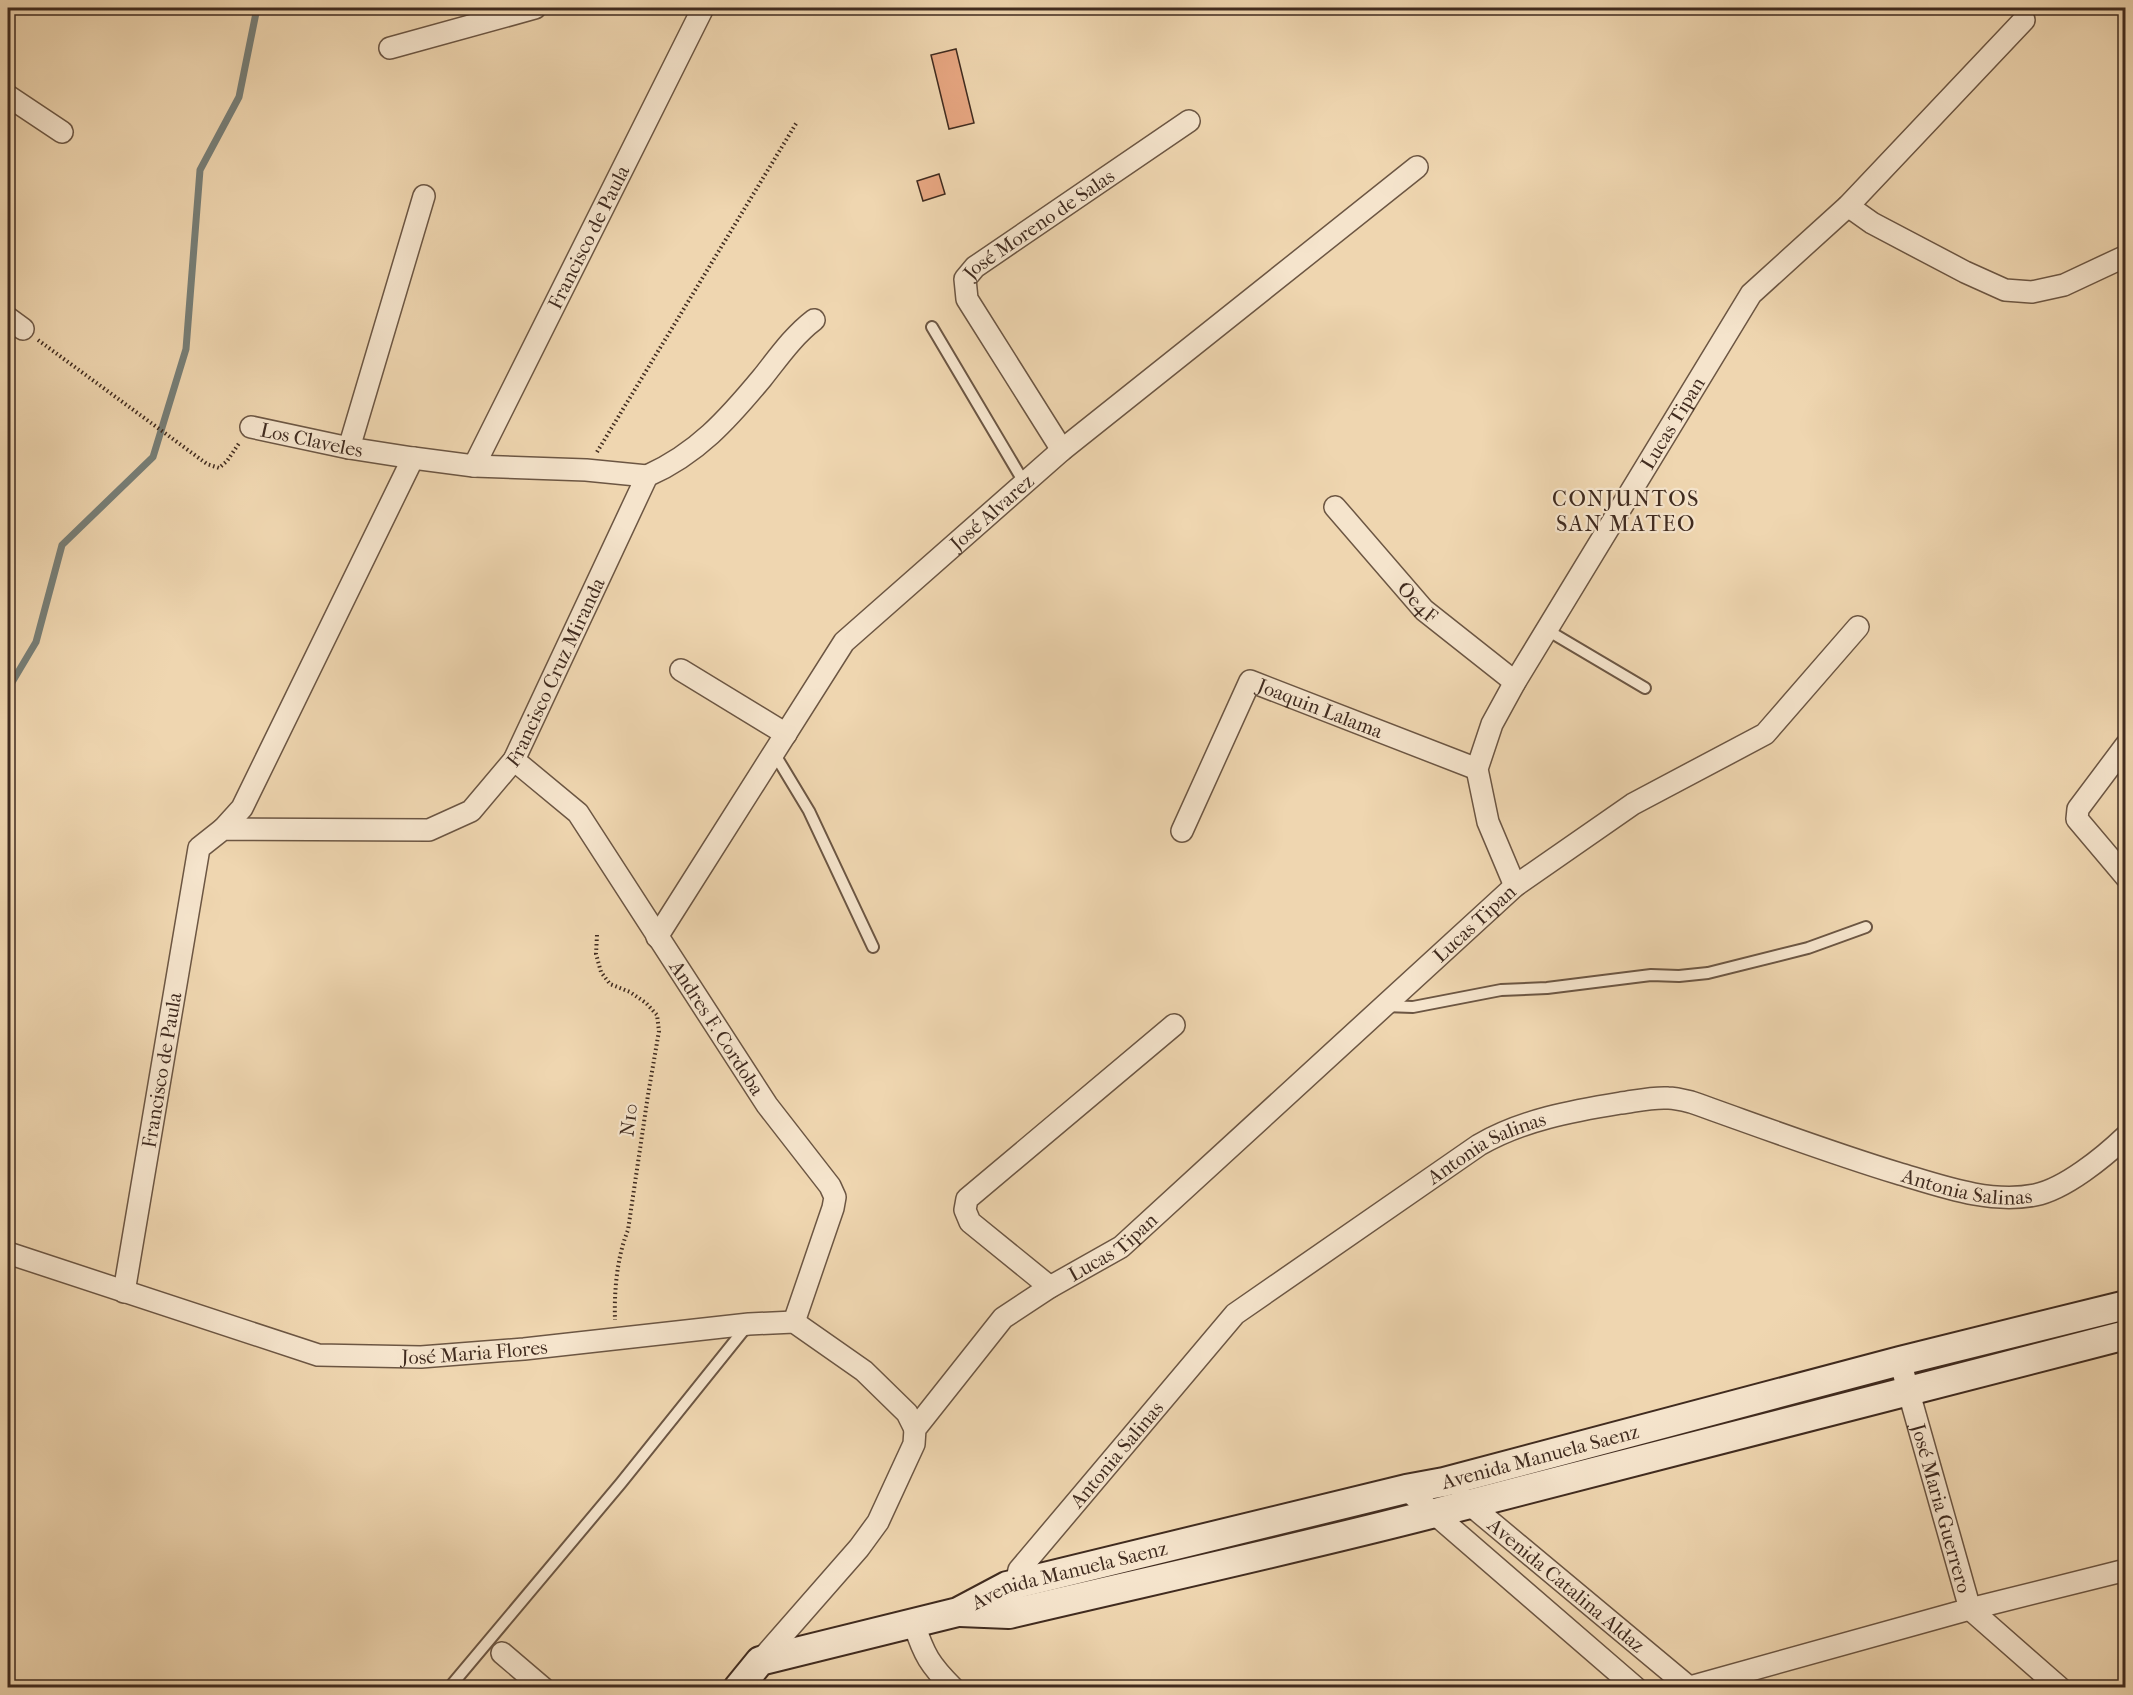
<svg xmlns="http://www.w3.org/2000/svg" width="2133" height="1695" font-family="'IM FELL French Canon',serif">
	<rect width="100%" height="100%" fill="#efd6b0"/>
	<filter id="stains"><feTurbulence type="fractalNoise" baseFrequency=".00333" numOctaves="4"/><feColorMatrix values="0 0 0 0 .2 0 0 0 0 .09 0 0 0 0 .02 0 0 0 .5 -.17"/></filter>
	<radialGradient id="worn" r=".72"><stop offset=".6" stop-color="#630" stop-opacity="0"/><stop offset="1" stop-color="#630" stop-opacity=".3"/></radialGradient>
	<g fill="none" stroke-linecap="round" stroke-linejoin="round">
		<polyline stroke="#777f78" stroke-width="7" points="8,689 36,642 62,545 153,457 186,349 200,170 239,97 257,8"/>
	</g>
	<g fill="#e7a681" stroke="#402b1f" stroke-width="1.5">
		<polygon points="956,49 974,123 949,129 931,55"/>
		<polygon points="939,174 945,194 923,201 917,181"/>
	</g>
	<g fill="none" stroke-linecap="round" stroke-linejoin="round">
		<defs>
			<g id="lane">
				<polyline points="932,327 1025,484"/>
				<polyline points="1547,630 1645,688"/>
				<polyline points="774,753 809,811 873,947"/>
				<polyline points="1384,1006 1413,1007 1501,990 1547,988 1651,975 1679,976 1708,973 1808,948 1866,927"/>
				<polyline points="449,1688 621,1483 747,1326"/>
			</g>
			<g id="street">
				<polyline points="390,48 535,8"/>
				<polyline points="8,96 62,132"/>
				<polyline points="1848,206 1872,223 1965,272 2005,290 2032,292 2064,285 2126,256"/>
				<polyline points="8,318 23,329"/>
				<path id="s1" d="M251 427 349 448 413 458 474 466 586 470 647 476"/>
				<polyline points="349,448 424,196"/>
				<path id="s2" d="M1062 450 967 299 965 279 975 267 1189 121"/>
				<path id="s3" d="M474 466 703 8"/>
				<path id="s4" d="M1335 507 1424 610 1515 682"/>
				<polyline points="681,670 786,734"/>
				<polyline points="2126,745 2078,809 2077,819 2126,877"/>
				<path id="s5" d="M514 760 578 813 767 1105 830 1186 835 1197 833 1208 794 1322"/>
				<polyline points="223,829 242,808 413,458"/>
				<path id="s6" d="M1182 831 1250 681 1477 769"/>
				<path id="s7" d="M1515 886 1488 822 1477 769 1492 724 1515 682 1751 294 1848 206 2024 20"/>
				<path id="s8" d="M657 937 844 642 1062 450 1417 167"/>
				<path id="s9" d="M8 1253 318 1355 421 1357 524 1349 749 1324 794 1322 864 1371 907 1413 915 1429"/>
				<polyline points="1050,1287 970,1222 965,1210 967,1199 1174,1025"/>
				<path id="s10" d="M124 1292 199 848 223 829 429 830 471 811 514 760 647 476C697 454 728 419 762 378 778 358 793 336 814 320"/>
				<path id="s11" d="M1900 1361 1970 1609 2060 1688"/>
				<polyline points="1406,1489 1636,1688"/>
				<path id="s12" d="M1462 1498 1690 1688"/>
				<path id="s13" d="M1013 1596 1019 1570 1235 1314 1479 1145C1522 1120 1572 1111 1621 1103 1636 1101 1652 1097 1668 1098 1675 1098 1683 1100 1691 1102 1759 1126 1828 1152 1897 1173 1941 1186 1989 1204 2035 1195 2065 1189 2104 1157 2126 1136"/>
				<path d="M914 1624C924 1655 930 1665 953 1688"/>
				<polyline points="502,1653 543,1688"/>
				<path id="s14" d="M760 1661 859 1548 878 1522 914 1444 915 1429 1003 1318 1050 1287 1121 1247 1515 886 1633 804 1765 734 1858 627"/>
				<polyline points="1686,1688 1970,1609 2126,1570"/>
			</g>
			<g id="secondary">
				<path d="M960 1612 1009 1614C1149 1581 1291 1550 1431 1514 1662 1454 1893 1393 2126 1335"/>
				<path id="s15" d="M738 1688 760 1661 958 1612 1007 1586 1016 1584 1406 1489 1444 1482 1900 1361 2126 1305"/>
			</g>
		</defs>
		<use href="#lane" stroke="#6c5643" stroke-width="14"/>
		<use href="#street" stroke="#6c5643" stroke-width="24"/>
		<use href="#secondary" stroke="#402b1f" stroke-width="32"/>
		<g stroke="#402b1f" stroke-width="4" stroke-dasharray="1.5 3" stroke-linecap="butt">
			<polyline points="38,340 207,464 219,468 227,461 240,442"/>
			<polyline points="597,452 797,122"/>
			<path d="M597 935 596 954 601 972 610 984 630 992 646 1003 657 1015 659 1031 648 1095 628 1230C617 1257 614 1291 615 1320"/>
		</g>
		<use href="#lane" stroke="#f5e4cc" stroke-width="10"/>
		<use href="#street" stroke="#f5e4cc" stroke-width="21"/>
		<use href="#secondary" stroke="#f5e4cc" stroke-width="28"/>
	</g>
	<g text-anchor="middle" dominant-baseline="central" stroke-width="4.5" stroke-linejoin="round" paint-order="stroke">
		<g font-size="20" fill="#402b1f" stroke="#f5e4cc">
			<text stroke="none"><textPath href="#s2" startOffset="291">José Moreno de Salas</textPath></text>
			<text stroke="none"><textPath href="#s3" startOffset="256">Francisco de Paula</textPath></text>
			<text stroke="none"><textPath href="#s7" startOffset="522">Lucas Tipan</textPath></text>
			<text stroke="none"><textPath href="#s1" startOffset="62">Los Claveles</textPath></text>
			<text stroke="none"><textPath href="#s8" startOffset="546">José Alvarez</textPath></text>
			<text stroke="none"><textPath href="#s4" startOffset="126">Oe4F</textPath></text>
			<text stroke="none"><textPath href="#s10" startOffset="897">Francisco Cruz Miranda</textPath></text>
			<text stroke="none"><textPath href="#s6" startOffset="240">Joaquin Lalama</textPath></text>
			<text stroke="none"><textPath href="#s14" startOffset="1042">Lucas Tipan</textPath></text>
			<text stroke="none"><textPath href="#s5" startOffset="339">Andres F. Cordoba</textPath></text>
			<text stroke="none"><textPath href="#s10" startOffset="225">Francisco de Paula</textPath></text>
			<text transform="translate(629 1120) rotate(-82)">N10</text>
			<text stroke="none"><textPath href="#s13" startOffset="664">Antonia Salinas</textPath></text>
			<text stroke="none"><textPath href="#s13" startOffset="1168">Antonia Salinas</textPath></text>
			<text stroke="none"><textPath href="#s14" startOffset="556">Lucas Tipan</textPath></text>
			<text stroke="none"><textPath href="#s9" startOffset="483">José Maria Flores</textPath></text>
			<text stroke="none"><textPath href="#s13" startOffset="178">Antonia Salinas</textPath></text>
			<text stroke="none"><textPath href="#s15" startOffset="843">Avenida Manuela Saenz</textPath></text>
			<text stroke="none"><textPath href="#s11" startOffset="153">José Maria Guerrero</textPath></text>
			<text stroke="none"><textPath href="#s15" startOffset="357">Avenida Manuela Saenz</textPath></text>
			<text stroke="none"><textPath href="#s12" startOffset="136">Avenida Catalina Aldaz</textPath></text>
		</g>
		<g font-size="22" letter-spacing="1.5" fill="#402b1f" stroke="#f5e4cc">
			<text x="1626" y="499">CONJUNTOS<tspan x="1626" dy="25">SAN MATEO</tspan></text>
		</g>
	</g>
	<rect width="2133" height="1695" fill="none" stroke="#efd6b0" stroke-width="30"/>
	<rect x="9" y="9" width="2115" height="1677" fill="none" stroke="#402b1f" stroke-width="3"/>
	<rect x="15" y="15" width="2103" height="1665" fill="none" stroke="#402b1f" stroke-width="1.5"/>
	<rect width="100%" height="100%" filter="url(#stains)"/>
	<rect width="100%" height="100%" fill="url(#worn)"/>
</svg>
